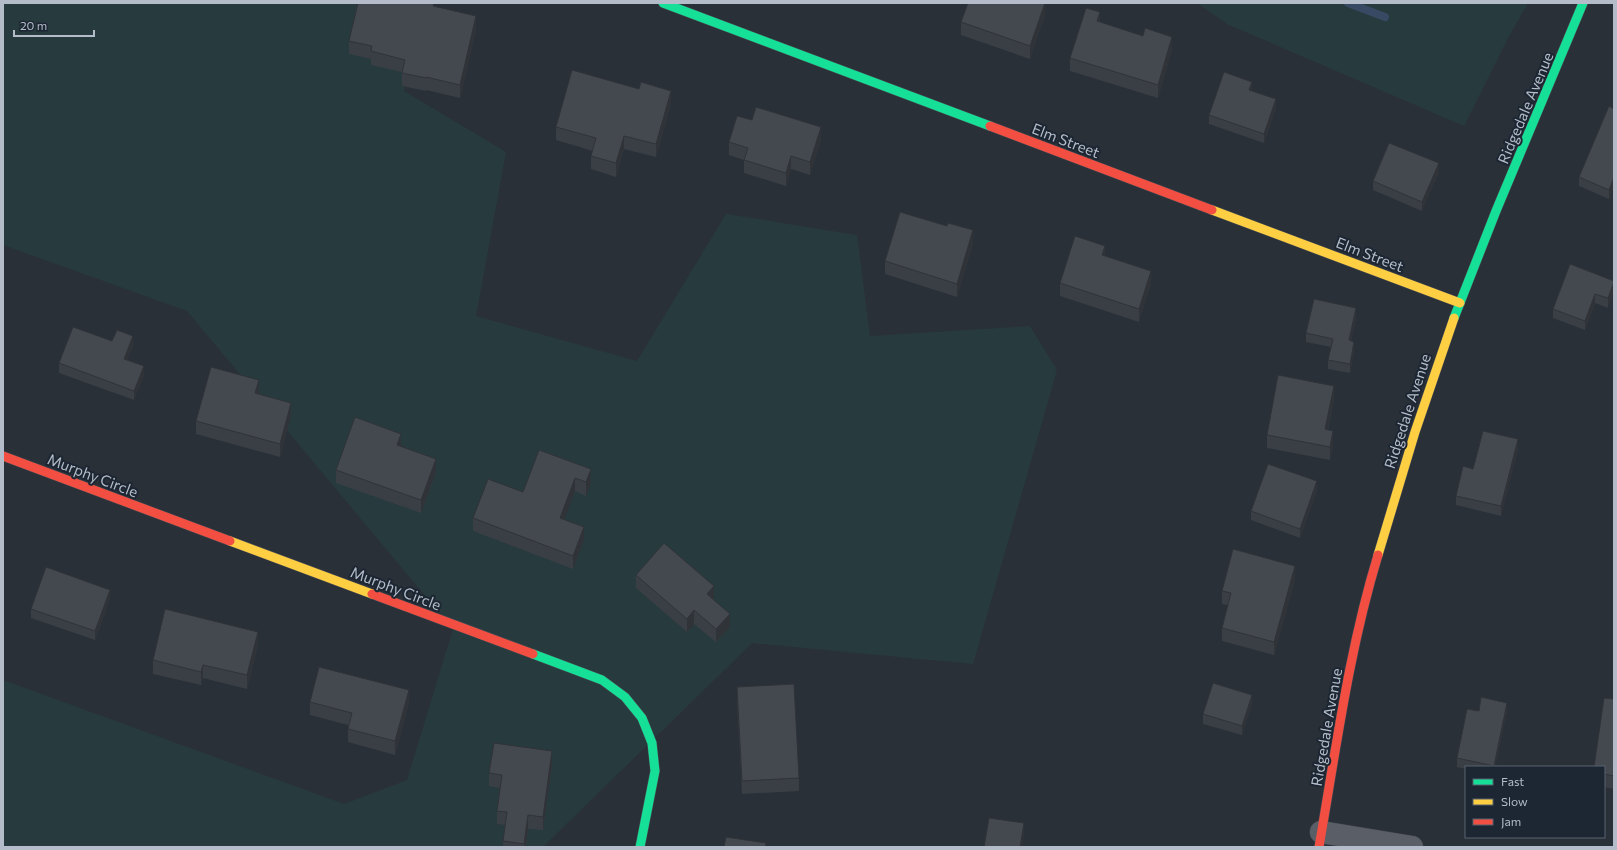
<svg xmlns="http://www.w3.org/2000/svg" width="1617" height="850" font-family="Commissioner,sans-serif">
	<rect width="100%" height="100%" fill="#2a3038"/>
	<g fill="#273a3e">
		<polygon points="3,3 424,3 404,91 506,152 476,316 637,361 726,214 857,235 870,336 1030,326 1057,370 973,664 752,643 543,847 3,847 3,680 344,804 407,780 453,629 187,311 3,245"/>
		<polygon points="1197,3 1528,3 1508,38 1464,126 1227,24"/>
	</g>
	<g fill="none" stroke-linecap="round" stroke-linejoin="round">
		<polyline stroke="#384963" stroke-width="8" points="1348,3 1385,17"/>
		<defs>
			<polyline id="street" points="1321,832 1412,847"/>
			<g id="fast">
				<polyline points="663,3 990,126"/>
				<polyline points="1454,318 1496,211 1583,3"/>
				<polyline points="533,654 602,680 625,697 642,718 652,743 655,771 640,847"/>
			</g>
			<g id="slow">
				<polyline points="1212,210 1460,303"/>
				<polyline points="230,541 372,594"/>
				<polyline points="1378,555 1415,432 1454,318"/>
			</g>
			<g id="jam">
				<polyline points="990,126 1212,210"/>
				<polyline points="3,456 230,541"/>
				<polyline points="372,594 533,654"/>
				<path d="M1319 847C1336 749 1349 650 1378 555"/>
			</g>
		</defs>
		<use href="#street" stroke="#484c53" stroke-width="23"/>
		<use href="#fast" stroke="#484c53" stroke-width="10"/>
		<use href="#slow" stroke="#484c53" stroke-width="10"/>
		<use href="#jam" stroke="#484c53" stroke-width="10"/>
		<use href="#street" stroke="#5a5e66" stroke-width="22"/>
		<use href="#fast" stroke="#16e098" stroke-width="9"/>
		<use href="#slow" stroke="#ffcf43" stroke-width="9"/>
		<use href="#jam" stroke="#f24e42" stroke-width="9"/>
	</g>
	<g fill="#3a3f45">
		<polygon points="378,3 434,3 434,6 476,30 460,98 426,90 426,91 402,86 402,72 371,65 371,59 349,54 349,41"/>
		<polygon points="1045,15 1030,59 961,35 961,22"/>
		<polygon points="1100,22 1172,50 1158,98 1070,71 1070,58"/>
		<polygon points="671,104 656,157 624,149 616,177 591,169 591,156 593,151 556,140 556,127"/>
		<polygon points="1276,108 1264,143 1209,124 1209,115"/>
		<polygon points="1614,109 1614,186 1609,199 1579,186 1579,177"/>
		<polygon points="752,120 821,140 810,175 791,169 786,186 744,173 744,160 729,155 729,142"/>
		<polygon points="1439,172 1422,211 1373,190 1373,181"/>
		<polygon points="947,226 973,243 957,297 885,274 885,261"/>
		<polygon points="1105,256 1151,284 1139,322 1060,296 1060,283"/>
		<polygon points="1614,281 1608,308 1595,303 1585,330 1553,318 1553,309"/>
		<polygon points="1356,318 1351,341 1354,351 1350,373 1328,369 1328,360 1331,347 1306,342 1306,333"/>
		<polygon points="112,341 133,346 127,360 144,375 134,400 59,373 59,363"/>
		<polygon points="259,393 258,394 291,416 280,457 196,434 196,421"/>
		<polygon points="1334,399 1328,430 1333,444 1330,460 1267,448 1267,435"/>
		<polygon points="401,447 436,472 421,513 336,483 336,470"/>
		<polygon points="1518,448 1501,516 1456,505 1456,496 1473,469"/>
		<polygon points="539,450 591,483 586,496 575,491 564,519 584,540 573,569 473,531 473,518 523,492"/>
		<polygon points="1317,490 1300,538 1251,520 1251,511"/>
		<polygon points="636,575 714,599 714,600 730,627 716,642 694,624 687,632 636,588"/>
		<polygon points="1295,580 1274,655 1222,641 1222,628 1228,605 1222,604 1222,591"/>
		<polygon points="110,599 95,640 31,618 31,609"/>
		<polygon points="258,645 247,689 203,678 201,685 153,674 153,660"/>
		<polygon points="737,687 799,778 799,791 742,794 737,700"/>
		<polygon points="1614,699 1614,789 1604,787 1604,767"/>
		<polygon points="310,702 409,703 395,755 348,742 348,725 310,715"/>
		<polygon points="1252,704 1242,735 1203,724 1203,714"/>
		<polygon points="1479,711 1507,712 1495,767 1466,767 1466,769 1457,767 1457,758"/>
		<polygon points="552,765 543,830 528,829 526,847 503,847 503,841 506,825 497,824 497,811 500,788 489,786 489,773"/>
	</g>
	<g fill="#303338">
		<polygon points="1045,3 1045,15 1030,59 1030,46"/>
		<polygon points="1100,12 1100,25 1097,21"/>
		<polygon points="476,16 476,30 460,98 460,85"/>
		<polygon points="1172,37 1172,50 1158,98 1158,85"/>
		<polygon points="1252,82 1252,91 1249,90"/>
		<polygon points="671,91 671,104 656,157 656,144"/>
		<polygon points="1276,99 1276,108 1264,143 1264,134"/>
		<polygon points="821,127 821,140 810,175 810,162"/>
		<polygon points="624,136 624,149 616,177 616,163"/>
		<polygon points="791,156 791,169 786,186 786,173"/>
		<polygon points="1439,163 1439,172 1422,211 1422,202"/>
		<polygon points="1614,177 1614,186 1609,199 1609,190"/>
		<polygon points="973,230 973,243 957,297 957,284"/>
		<polygon points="1105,246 1105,259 1102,255"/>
		<polygon points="1151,271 1151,284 1139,322 1139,309"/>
		<polygon points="1614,282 1614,292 1608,308 1608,298"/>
		<polygon points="1595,294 1595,303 1585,330 1585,321"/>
		<polygon points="1356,308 1356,318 1349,349 1349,340"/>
		<polygon points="133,336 133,346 124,368 124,359"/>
		<polygon points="1354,342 1354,351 1350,373 1350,364"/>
		<polygon points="144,366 144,375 134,400 134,391"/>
		<polygon points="259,380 259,393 255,406 255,393"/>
		<polygon points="1334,386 1334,399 1325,442 1325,429"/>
		<polygon points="291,403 291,416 280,457 280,444"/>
		<polygon points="1333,431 1333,444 1330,460 1330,447"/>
		<polygon points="401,434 401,447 397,445"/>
		<polygon points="1518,439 1518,448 1501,516 1501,506"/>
		<polygon points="436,459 436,472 421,513 421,500"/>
		<polygon points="591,469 591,483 586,496 586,482"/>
		<polygon points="575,478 575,491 560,531 560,518"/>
		<polygon points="1317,481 1317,490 1300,538 1300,529"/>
		<polygon points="584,527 584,540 573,569 573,556"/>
		<polygon points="1295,566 1295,580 1274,655 1274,642"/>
		<polygon points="714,586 714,599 707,607 707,594"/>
		<polygon points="110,590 110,599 95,640 95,631"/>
		<polygon points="694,610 694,624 687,632 687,619"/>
		<polygon points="730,614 730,627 716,642 716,629"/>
		<polygon points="258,632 258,645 247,689 247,675"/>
		<polygon points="203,665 203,678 201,685 201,672"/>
		<polygon points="409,690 409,703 395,755 395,741"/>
		<polygon points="1252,695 1252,704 1242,735 1242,726"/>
		<polygon points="1507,703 1507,712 1495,767 1494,767"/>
		<polygon points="552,751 552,765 543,830 543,817"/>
		<polygon points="528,815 528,829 526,847 524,847"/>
		<polygon points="1024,823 1024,836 1022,847 1020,847"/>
	</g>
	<g fill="#444950" stroke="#303338">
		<polygon points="358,3 434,3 433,6 476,16 460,85 426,77 426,78 402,73 405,60 371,51 372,46 349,41"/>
		<polygon points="968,3 1045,3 1030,46 961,22"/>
		<polygon points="1086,8 1100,12 1097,21 1143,36 1145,28 1172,37 1158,85 1070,58"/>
		<polygon points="572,70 639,89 641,82 671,91 656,144 624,136 616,163 591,156 596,138 556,127"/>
		<polygon points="1224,72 1252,82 1249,90 1276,99 1264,134 1209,115"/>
		<polygon points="1609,106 1614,109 1614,177 1609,190 1579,177"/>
		<polygon points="756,107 821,127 810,162 791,156 786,173 744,160 748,148 729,142 737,116 752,120"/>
		<polygon points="1389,143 1439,163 1422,202 1373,181"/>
		<polygon points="900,212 947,226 948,223 973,230 957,284 885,261"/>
		<polygon points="1075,236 1105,246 1102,255 1151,271 1139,309 1060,283"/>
		<polygon points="1570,264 1614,281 1614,282 1608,298 1595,294 1585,321 1553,309"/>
		<polygon points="1314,299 1356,308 1349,340 1354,342 1350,364 1328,360 1333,339 1306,333"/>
		<polygon points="73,327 112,341 117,330 133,336 124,359 144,366 134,391 59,363"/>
		<polygon points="211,367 259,380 255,393 291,403 280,444 196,421"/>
		<polygon points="1278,375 1334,386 1325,429 1333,431 1330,447 1267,435"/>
		<polygon points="355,417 401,434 397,445 436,459 421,500 336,470"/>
		<polygon points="1483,431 1518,439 1501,506 1456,496 1463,466 1473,469"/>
		<polygon points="539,450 591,469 586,482 575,478 560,518 584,527 573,556 473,518 488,479 523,492"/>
		<polygon points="1268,464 1317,481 1300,529 1251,511"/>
		<polygon points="664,543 714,586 707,594 730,614 716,629 694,610 687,619 636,575"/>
		<polygon points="1233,549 1295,566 1274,642 1222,628 1231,593 1222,591"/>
		<polygon points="46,567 110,590 95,631 31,609"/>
		<polygon points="165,609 258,632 247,675 203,665 201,672 153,660"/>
		<polygon points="319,667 409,690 395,741 348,729 352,713 310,702"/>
		<polygon points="1213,683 1252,695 1242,726 1203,714"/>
		<polygon points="794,684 799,778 742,781 737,687"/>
		<polygon points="1481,697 1507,703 1494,766 1457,758 1467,709 1479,711"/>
		<polygon points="1604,698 1614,699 1614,776 1604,774 1604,767 1594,767"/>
		<polygon points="494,743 552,751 543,817 528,815 524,844 503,841 507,812 497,811 502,775 489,773"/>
		<polygon points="989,818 1024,823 1020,847 984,847"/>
		<polygon points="726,837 766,843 765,847 724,847"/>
	</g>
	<g text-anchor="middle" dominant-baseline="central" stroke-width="4" stroke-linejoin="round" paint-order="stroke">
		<g font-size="15" fill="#b4bcc9" stroke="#1d2633">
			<text transform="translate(1525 108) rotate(-67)">Ridgedale Avenue</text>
			<text transform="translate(1066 140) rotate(21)">Elm Street</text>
			<text transform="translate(1370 254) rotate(21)">Elm Street</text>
			<text transform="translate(1407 411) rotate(-72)">Ridgedale Avenue</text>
			<text transform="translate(93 475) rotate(21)">Murphy Circle</text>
			<text transform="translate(396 588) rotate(21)">Murphy Circle</text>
			<text transform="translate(1326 727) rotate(-80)">Ridgedale Avenue</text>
		</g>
	</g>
	<rect width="1617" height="850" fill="none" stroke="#b4bcc9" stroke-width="8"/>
	<rect x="1465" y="766" width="140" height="72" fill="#1d2633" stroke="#59626f"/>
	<rect x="1473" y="779" width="20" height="6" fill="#16e098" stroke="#59626f"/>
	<text x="1501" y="786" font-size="12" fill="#b4bcc9">Fast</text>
	<rect x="1473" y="799" width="20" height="6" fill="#ffcf43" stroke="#59626f"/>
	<text x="1501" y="806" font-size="12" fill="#b4bcc9">Slow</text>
	<rect x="1473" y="819" width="20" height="6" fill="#f24e42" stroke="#59626f"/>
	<text x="1501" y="826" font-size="12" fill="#b4bcc9">Jam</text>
	<path d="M14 30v6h80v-6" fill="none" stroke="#b4bcc9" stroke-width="2"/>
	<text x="20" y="30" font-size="12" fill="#b4bcc9" stroke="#1d2633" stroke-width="3" paint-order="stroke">20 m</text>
</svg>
